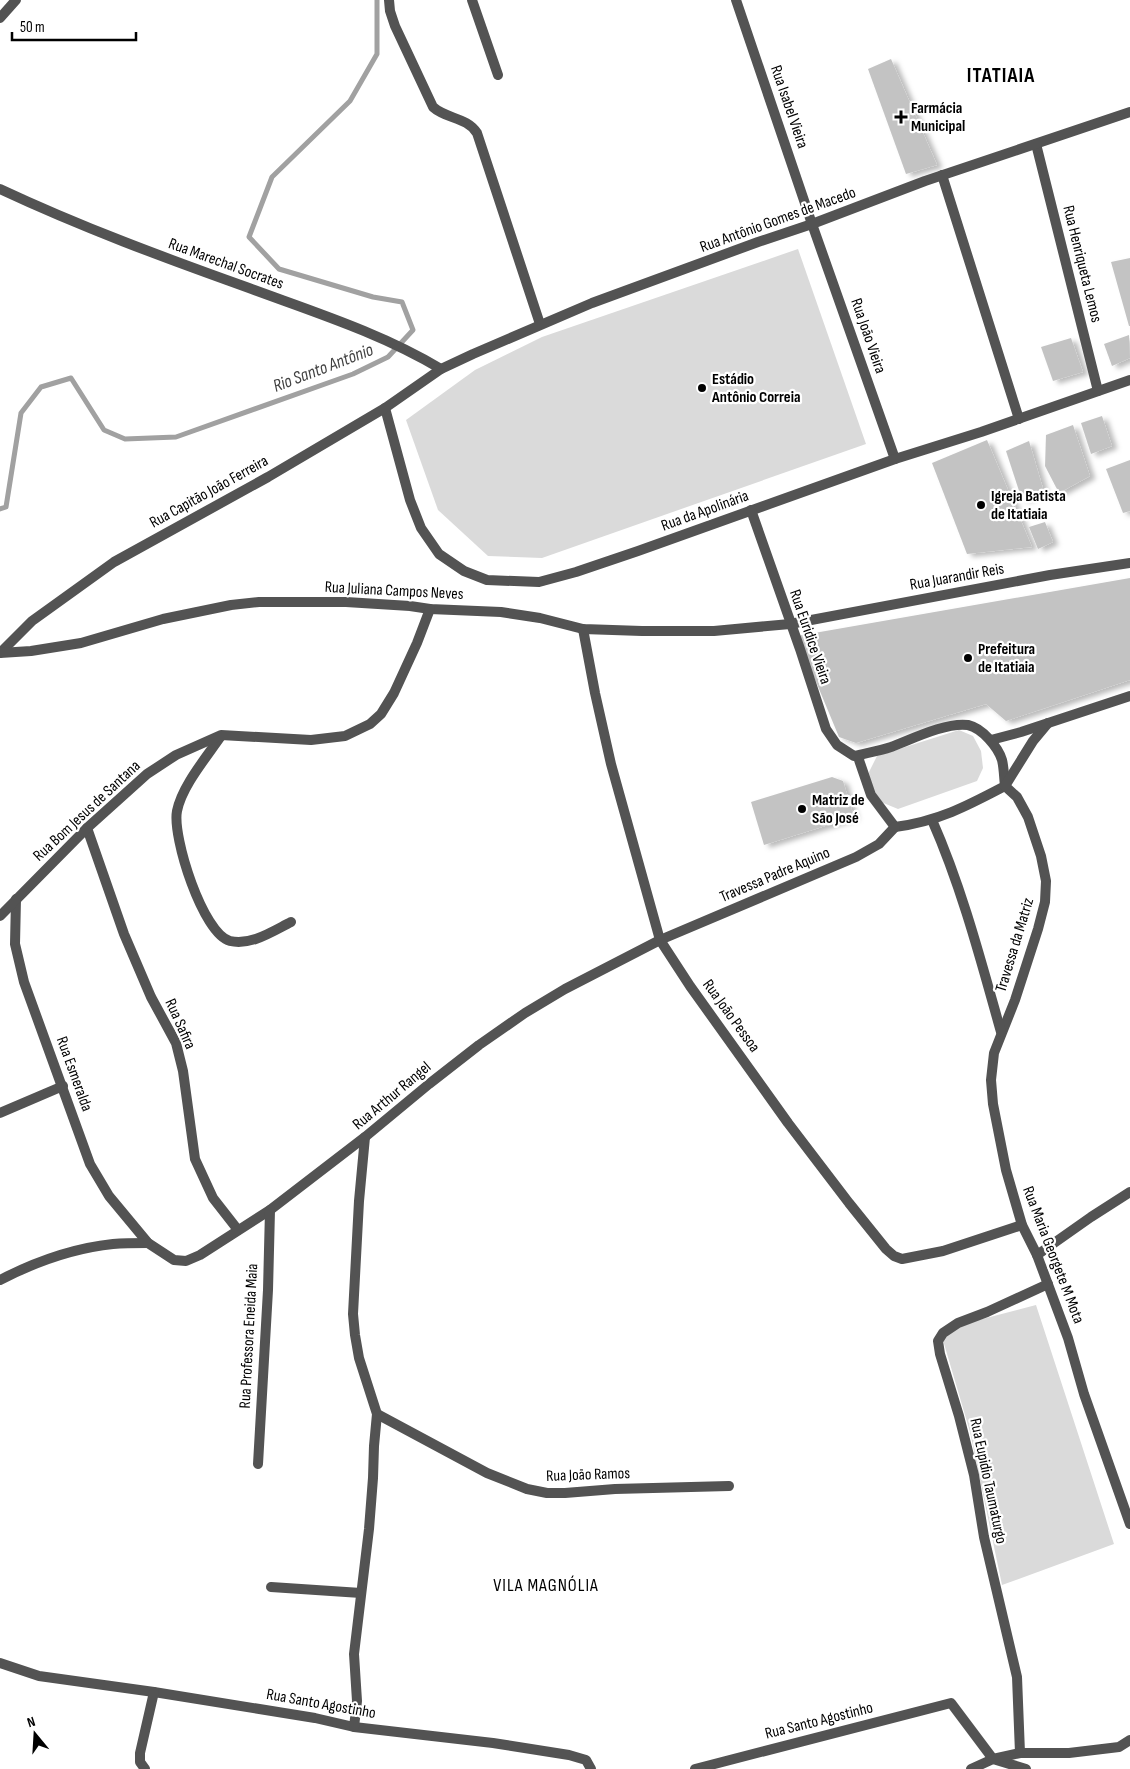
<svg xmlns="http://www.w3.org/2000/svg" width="1130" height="1769" font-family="'Sofia Sans Condensed',sans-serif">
	<defs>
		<filter id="shadow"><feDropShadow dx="5.5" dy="3" stdDeviation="2.5" flood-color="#0004"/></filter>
	</defs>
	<rect width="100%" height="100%" fill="#fff"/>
	<g fill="#dadada">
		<polygon points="798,249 866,444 542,558 488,556 438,510 406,420 475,370 542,337"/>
		<polygon points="959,730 973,736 981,751 983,768 977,781 898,809 881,802 871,790 869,772 877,756"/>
		<polygon points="1036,1305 1114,1544 1002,1585 970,1432 940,1330"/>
	</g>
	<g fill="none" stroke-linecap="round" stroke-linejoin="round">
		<polyline stroke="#a1a1a1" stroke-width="5" points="0,509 6,507 21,413 41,387 71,378 104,430 125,439 176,437 353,374 388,357 413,330 402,302 373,297 279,269 249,237 272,177 350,101 377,54 377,0"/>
	</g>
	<g fill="#c3c3c3" filter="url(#shadow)">
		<polygon points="891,59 937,165 906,174 868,69"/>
		<polygon points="1130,258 1130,326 1129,326 1111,262"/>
		<polygon points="1129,335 1130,358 1112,366 1104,344"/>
		<polygon points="1071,338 1083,372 1053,381 1041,347"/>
		<polygon points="1102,416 1112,446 1091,454 1081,423"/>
		<polygon points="1073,425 1090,476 1059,493 1045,466 1046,435"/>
		<polygon points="987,440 1032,547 967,554 932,463"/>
		<polygon points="1029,441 1044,492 1022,500 1006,451"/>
		<polygon points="1130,460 1130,511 1123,513 1106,469"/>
		<polygon points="1045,522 1053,542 1038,549 1029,527"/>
		<polygon points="1130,578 1130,680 1006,721 986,704 856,743 839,737 797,636"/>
		<polygon points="832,777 843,781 854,817 764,845 751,802"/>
	</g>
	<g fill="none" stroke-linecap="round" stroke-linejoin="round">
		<g stroke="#535353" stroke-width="10">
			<path d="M389 0 390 11 395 26 433 107C446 119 467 117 477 133L540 324"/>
			<polyline points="472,0 498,75"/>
			<polyline points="736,0 812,224 895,459"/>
			<polyline points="0,18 16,0"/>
			<polyline points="1036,144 1098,391"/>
			<polyline points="942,175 1019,419"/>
			<path d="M0 189C81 227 165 258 249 288 314 312 381 333 441 369"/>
			<polyline points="385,408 410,500 421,528 439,554 464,571 487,580 539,582 576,572 638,551 895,459 981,432 1130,380"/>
			<path d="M751 510 800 649 826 729 837 745 854 756C866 753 879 751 891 747 912 739 946 722 968 725 982 728 998 747 1002 760 1004 768 1004 778 1005 786 967 806 939 821 895 827L871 795 859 760 860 755"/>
			<polyline points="583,629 595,693 611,764 660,940 690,986 788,1123 849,1203 886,1249 894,1256 902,1259 943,1251 1022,1225"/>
			<polyline points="0,653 32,621 114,562 268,477 385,408 441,369 473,354 592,303 758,242 812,224 925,181 1130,112"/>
			<polyline points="0,653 31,651 81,643 163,619 231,605 259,602 346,602 410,606 430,609 501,612 540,618 583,629 642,631 714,631 790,624 1050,575 1130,563"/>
			<polyline points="1048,723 1033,741 1005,786 1017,797 1028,817 1041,856 1046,881 1045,902 1038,929 1015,1000 994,1053 991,1080 993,1104 1006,1170 1022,1225 1037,1255 1068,1338 1084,1394 1130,1524"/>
			<path d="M221 736C206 758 182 786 177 811 172 837 203 934 230 941 251 946 273 931 291 922"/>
			<polyline points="991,740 1021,732 1130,696"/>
			<path d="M932 820C962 888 981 961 1001 1032"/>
			<polyline points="87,828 124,934 151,997 176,1043 183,1071 195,1159 213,1198 238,1230"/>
			<polyline points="16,899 15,944 24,982 90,1164 109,1196 148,1243 174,1260 186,1261 200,1255 270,1210 365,1137 429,1084 479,1045 525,1013 565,989 660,940 856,857 879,844 895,827"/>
			<polyline points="0,916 87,828 147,774 176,755 221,735 311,740 345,736 370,724 381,714 394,693 417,643 430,609"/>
			<polyline points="0,1113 63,1086"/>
			<polyline points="1037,1255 1091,1217 1130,1192"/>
			<path d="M0 1280C35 1262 74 1248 113 1244 125 1243 136 1243 148 1243"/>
			<polyline points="377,1414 487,1473 527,1489 547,1493 565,1493 615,1489 729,1486"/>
			<polyline points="258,1464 268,1290 270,1210"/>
			<polyline points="271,1587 361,1593"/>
			<polyline points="0,1663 39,1676 154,1692 315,1718 354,1727 493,1743 569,1755 586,1760 591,1769"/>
			<polyline points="354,1727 357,1701 354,1654 369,1529 373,1478 374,1446 377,1414 359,1358 355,1335 353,1314 359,1201 365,1137"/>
			<polyline points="1020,1753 1017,1677 984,1537 974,1475 959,1416 940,1354 938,1341 943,1333 958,1323 987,1312 1048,1284"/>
			<polyline points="145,1769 140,1762 140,1753 154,1692"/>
			<polyline points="695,1769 951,1703 993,1759 1026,1769"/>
			<polyline points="971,1769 993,1759 1020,1753 1069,1753 1119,1747 1130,1740"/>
		</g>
	</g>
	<g fill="#000" stroke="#fff" stroke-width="2">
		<path d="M898.5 109.5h5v5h5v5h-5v5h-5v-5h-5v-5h5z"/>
		<circle cx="702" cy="388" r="5"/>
		<circle cx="981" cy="505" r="5"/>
		<circle cx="968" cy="658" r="5"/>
		<circle cx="802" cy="809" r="5"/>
	</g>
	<g text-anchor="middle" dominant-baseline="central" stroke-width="4.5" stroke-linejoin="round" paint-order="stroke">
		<g font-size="16" fill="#000" stroke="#fff">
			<text transform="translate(789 107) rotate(71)">Rua Isabel Vieira</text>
			<text transform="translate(778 220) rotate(-20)">Rua Antônio Gomes de Macedo</text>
			<text transform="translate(226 264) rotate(20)">Rua Marechal Socrates</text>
			<text transform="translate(1082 264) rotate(76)">Rua Henriqueta Lemos</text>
			<text transform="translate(868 336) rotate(71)">Rua João Vieira</text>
			<text transform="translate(209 492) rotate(-29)">Rua Capitão João Ferreira</text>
			<text transform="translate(705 511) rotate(-20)">Rua da Apolinária</text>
			<text transform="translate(957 577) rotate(-10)">Rua Juarandir Reis</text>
			<text transform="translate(394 591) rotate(3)">Rua Juliana Campos Neves</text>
			<text transform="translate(810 637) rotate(71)">Rua Euridice Vieira</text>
			<text transform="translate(87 811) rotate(-43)">Rua Bom Jesus de Santana</text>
			<text transform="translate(775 875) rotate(-23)">Travessa Padre Aquino</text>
			<text transform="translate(1015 945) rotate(-73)">Travessa da Matriz</text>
			<text transform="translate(731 1016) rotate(54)">Rua João Pessoa</text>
			<text transform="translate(180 1024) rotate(66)">Rua Safira</text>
			<text transform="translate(74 1074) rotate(70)">Rua Esmeralda</text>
			<text transform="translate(392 1096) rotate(-40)">Rua Arthur Rangel</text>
			<text transform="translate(1053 1255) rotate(69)">Rua Maria Georgete M Mota</text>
			<text transform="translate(249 1336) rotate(-87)">Rua Professora Eneida Maia</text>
			<text transform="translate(588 1475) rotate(-2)">Rua João Ramos</text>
			<text transform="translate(988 1481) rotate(78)">Rua Eupidio Taumaturgo</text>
			<text transform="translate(321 1704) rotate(10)">Rua Santo Agostinho</text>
			<text transform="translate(819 1721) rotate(-14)">Rua Santo Agostinho</text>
		</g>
		<g font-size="16" font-weight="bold" fill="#000" stroke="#fff" text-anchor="start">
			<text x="911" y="108">Farmácia<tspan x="911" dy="18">Municipal</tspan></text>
			<text x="712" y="379">Estádio<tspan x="712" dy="18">Antônio Correia</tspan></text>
			<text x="991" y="496">Igreja Batista<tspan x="991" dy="18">de Itatiaia</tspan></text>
			<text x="978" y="649">Prefeitura<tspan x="978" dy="18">de Itatiaia</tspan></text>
			<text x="812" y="800">Matriz de<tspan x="812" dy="18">São José</tspan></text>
		</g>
		<g font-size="18" font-style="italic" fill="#424242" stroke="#fff">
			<text transform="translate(323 368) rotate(-21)">Rio Santo Antônio</text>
		</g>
		<g font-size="18" letter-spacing="1" fill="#000" stroke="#fff">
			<text x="546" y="1585">VILA MAGNÓLIA</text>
		</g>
		<g font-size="21" font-weight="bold" letter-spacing="1" fill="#000" stroke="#fff">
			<text x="1001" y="75">ITATIAIA</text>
		</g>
	</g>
	<g transform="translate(35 1734) rotate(342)" stroke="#ffffff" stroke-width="4" paint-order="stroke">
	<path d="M0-4L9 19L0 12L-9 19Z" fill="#000000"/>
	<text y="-8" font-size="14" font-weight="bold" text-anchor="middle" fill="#000000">N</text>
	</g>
	<path d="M12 32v8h124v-8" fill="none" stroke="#000000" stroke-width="2.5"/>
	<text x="20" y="32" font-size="15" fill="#000000" stroke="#ffffff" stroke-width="4" paint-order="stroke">50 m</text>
</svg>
